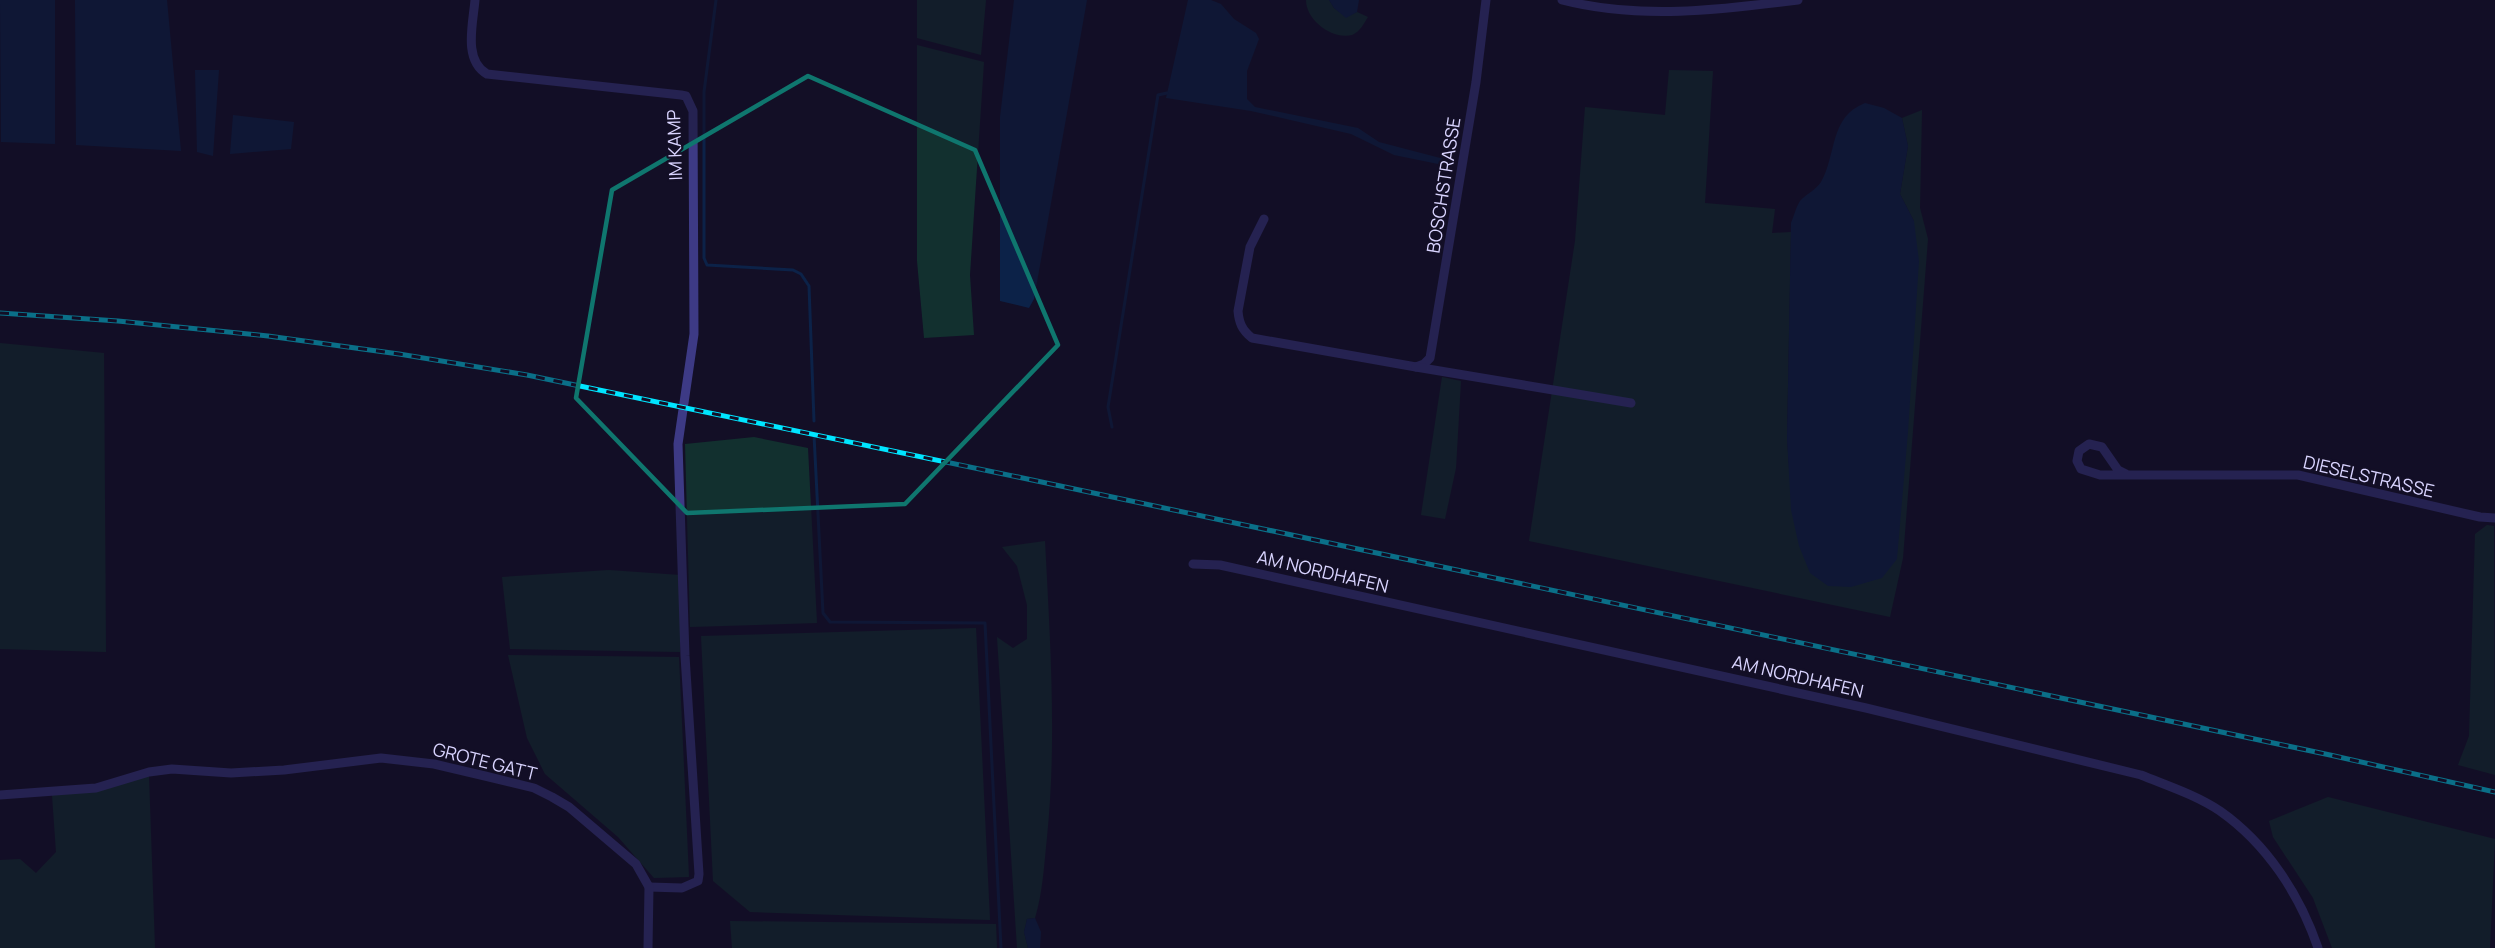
<svg xmlns="http://www.w3.org/2000/svg" width="2495" height="948" font-family="Manrope,sans-serif">
	<rect width="100%" height="100%" fill="#130f26"/>
	<g fill="#12302f">
		<polygon points="917,0 986,0 981,55 917,38"/>
		<path d="M1306 0H1329L1334 8 1346 17 1357 12 1368 17C1364 23 1360 32 1352 35 1332 40 1306 20 1306 0Z"/>
		<polygon points="917,45 984,62 970,275 974,335 924,338 917,261"/>
		<polygon points="1669,70 1713,71 1705,203 1775,209 1772,233 1791,232 1787,438 1789,468 1914,221 1900,194 1908,146 1902,118 1922,110 1920,208 1928,239 1903,558 1890,617 1529,541 1575,241 1585,107 1665,115"/>
		<polygon points="0,343 104,353 106,652 0,649"/>
		<polygon points="1442,377 1461,381 1456,468 1445,519 1421,515"/>
		<polygon points="754,437 808,448 817,623 690,627 685,444"/>
		<polygon points="2487,525 2494,526 2495,775 2458,765 2469,736 2475,534"/>
		<path d="M1045 541C1050 640 1057 739 1047 837 1044 865 1043 891 1035 918L1027 919 1024 932 1028 948H1017L997 637 1013 648 1027 639V605L1017 566 1002 547Z"/>
		<polygon points="609,570 680,575 680,652 510,649 502,577"/>
		<polygon points="976,628 990,920 750,912 713,881 701,636"/>
		<polygon points="508,655 679,657 689,877 654,878 618,837 545,774 527,738"/>
		<polygon points="149,776 155,948 0,948 0,860 20,859 36,873 56,852 52,795"/>
		<polygon points="2328,797 2495,839 2490,948 2332,948 2313,898 2273,837 2269,821"/>
		<polygon points="730,921 996,924 997,948 732,948"/>
	</g>
	<g fill="#0c2248">
		<polygon points="0,0 55,0 55,144 1,142"/>
		<polygon points="75,0 167,0 181,151 76,145"/>
		<polygon points="1014,0 1087,0 1034,299 1029,308 1000,301 1000,117"/>
		<polygon points="1188,0 1211,0 1221,4 1234,19 1256,33 1259,39 1247,71 1247,99 1255,107 1358,128 1379,142 1444,159 1443,165 1394,155 1351,134 1251,111 1166,98"/>
		<polygon points="1329,0 1359,0 1357,12 1346,18 1334,8"/>
		<polygon points="195,70 219,70 213,156 197,152"/>
		<path d="M1865 103 1884 108 1902 118 1908 146 1900 194 1914 221 1919 261 1908 432 1897 559 1882 578 1851 587 1828 586 1810 573 1799 546 1791 510 1787 438 1791 223C1794 216 1796 207 1800 201 1806 194 1816 190 1821 182 1837 154 1829 117 1865 103Z"/>
		<polygon points="233,115 294,122 291,149 230,154"/>
		<polygon points="1035,918 1041,932 1040,948 1028,948 1024,932 1027,919"/>
	</g>
	<g fill="none" stroke-linecap="round" stroke-linejoin="round">
		<g stroke="#0c2248" stroke-width="3">
			<polyline points="716,0 704,92 704,258 707,265 793,270 801,274 809,286 814,421"/>
			<polyline points="1112,427 1108,407 1158,95 1167,93"/>
			<polyline points="814,435 823,613 830,622 985,623 1001,948"/>
		</g>
		<g stroke="#3d3a85" stroke-width="9">
			<path d="M475 0C473 24 463 60 487 74L681 95 686 96 693 111 694 334 678 444 685 656 699 874 698 881 682 888 649 887"/>
			<path d="M1562 0C1639 20 1720 10 1798 0"/>
			<path d="M1264 219 1250 247 1238 311C1239 323 1242 330 1252 338L1416 367 1424 364 1430 358 1476 82 1486 0"/>
			<polyline points="1416,367 1631,403"/>
			<polyline points="2126,474 2118,470 2102,447 2089,444 2079,451 2077,461 2081,469 2100,475 2298,475 2480,517 2495,518"/>
			<path d="M1193 564 1220 565 1866 708 2141 775C2168 786 2196 795 2220 811 2267 844 2300 895 2318 948"/>
			<polyline points="0,795 96,788 149,772 172,769 231,773 284,770 381,758 434,764 485,776 534,788 552,797 569,807 636,864 649,887 648,948"/>
		</g>
		<defs>
			<polyline id="rail" points="0,313 118,321 268,336 399,354 527,375 1018,477 2330,755 2495,792"/>
		</defs>
		<use href="#rail" stroke="#00e5ff" stroke-width="5"/>
		<use href="#rail" stroke="#130f26" stroke-width="3" stroke-dasharray="9" stroke-linecap="butt"/>
	</g>
	<path d="M0 0H2495V948H0ZM808 76 975 150 1058 345 905 504 687 513 576 398 612 190Z" fill="#130f26" fill-opacity=".55" fill-rule="evenodd"/>
	<path fill="none" stroke="#0f766e" stroke-width="4.5" stroke-linejoin="round" d="M808 76 975 150 1058 345 905 504 687 513 576 398 612 190Z"/>
	<g text-anchor="middle" dominant-baseline="central" stroke-width="4.5" stroke-linejoin="round" paint-order="stroke">
		<g font-size="18" fill="#d9d4ff" stroke="#130f26">
			<text transform="translate(674 145) rotate(-92)">IM KAMP</text>
			<text transform="translate(1443 185) rotate(-81)">BOSCHSTRASSE</text>
			<text transform="translate(2369 476) rotate(13)">DIESELSTRASSE</text>
			<text transform="translate(1323 571) rotate(13)">AM NORDHAFEN</text>
			<text transform="translate(1798 676) rotate(13)">AM NORDHAFEN</text>
			<text transform="translate(485 761) rotate(14)">GROTE GATT</text>
		</g>
	</g>
</svg>
